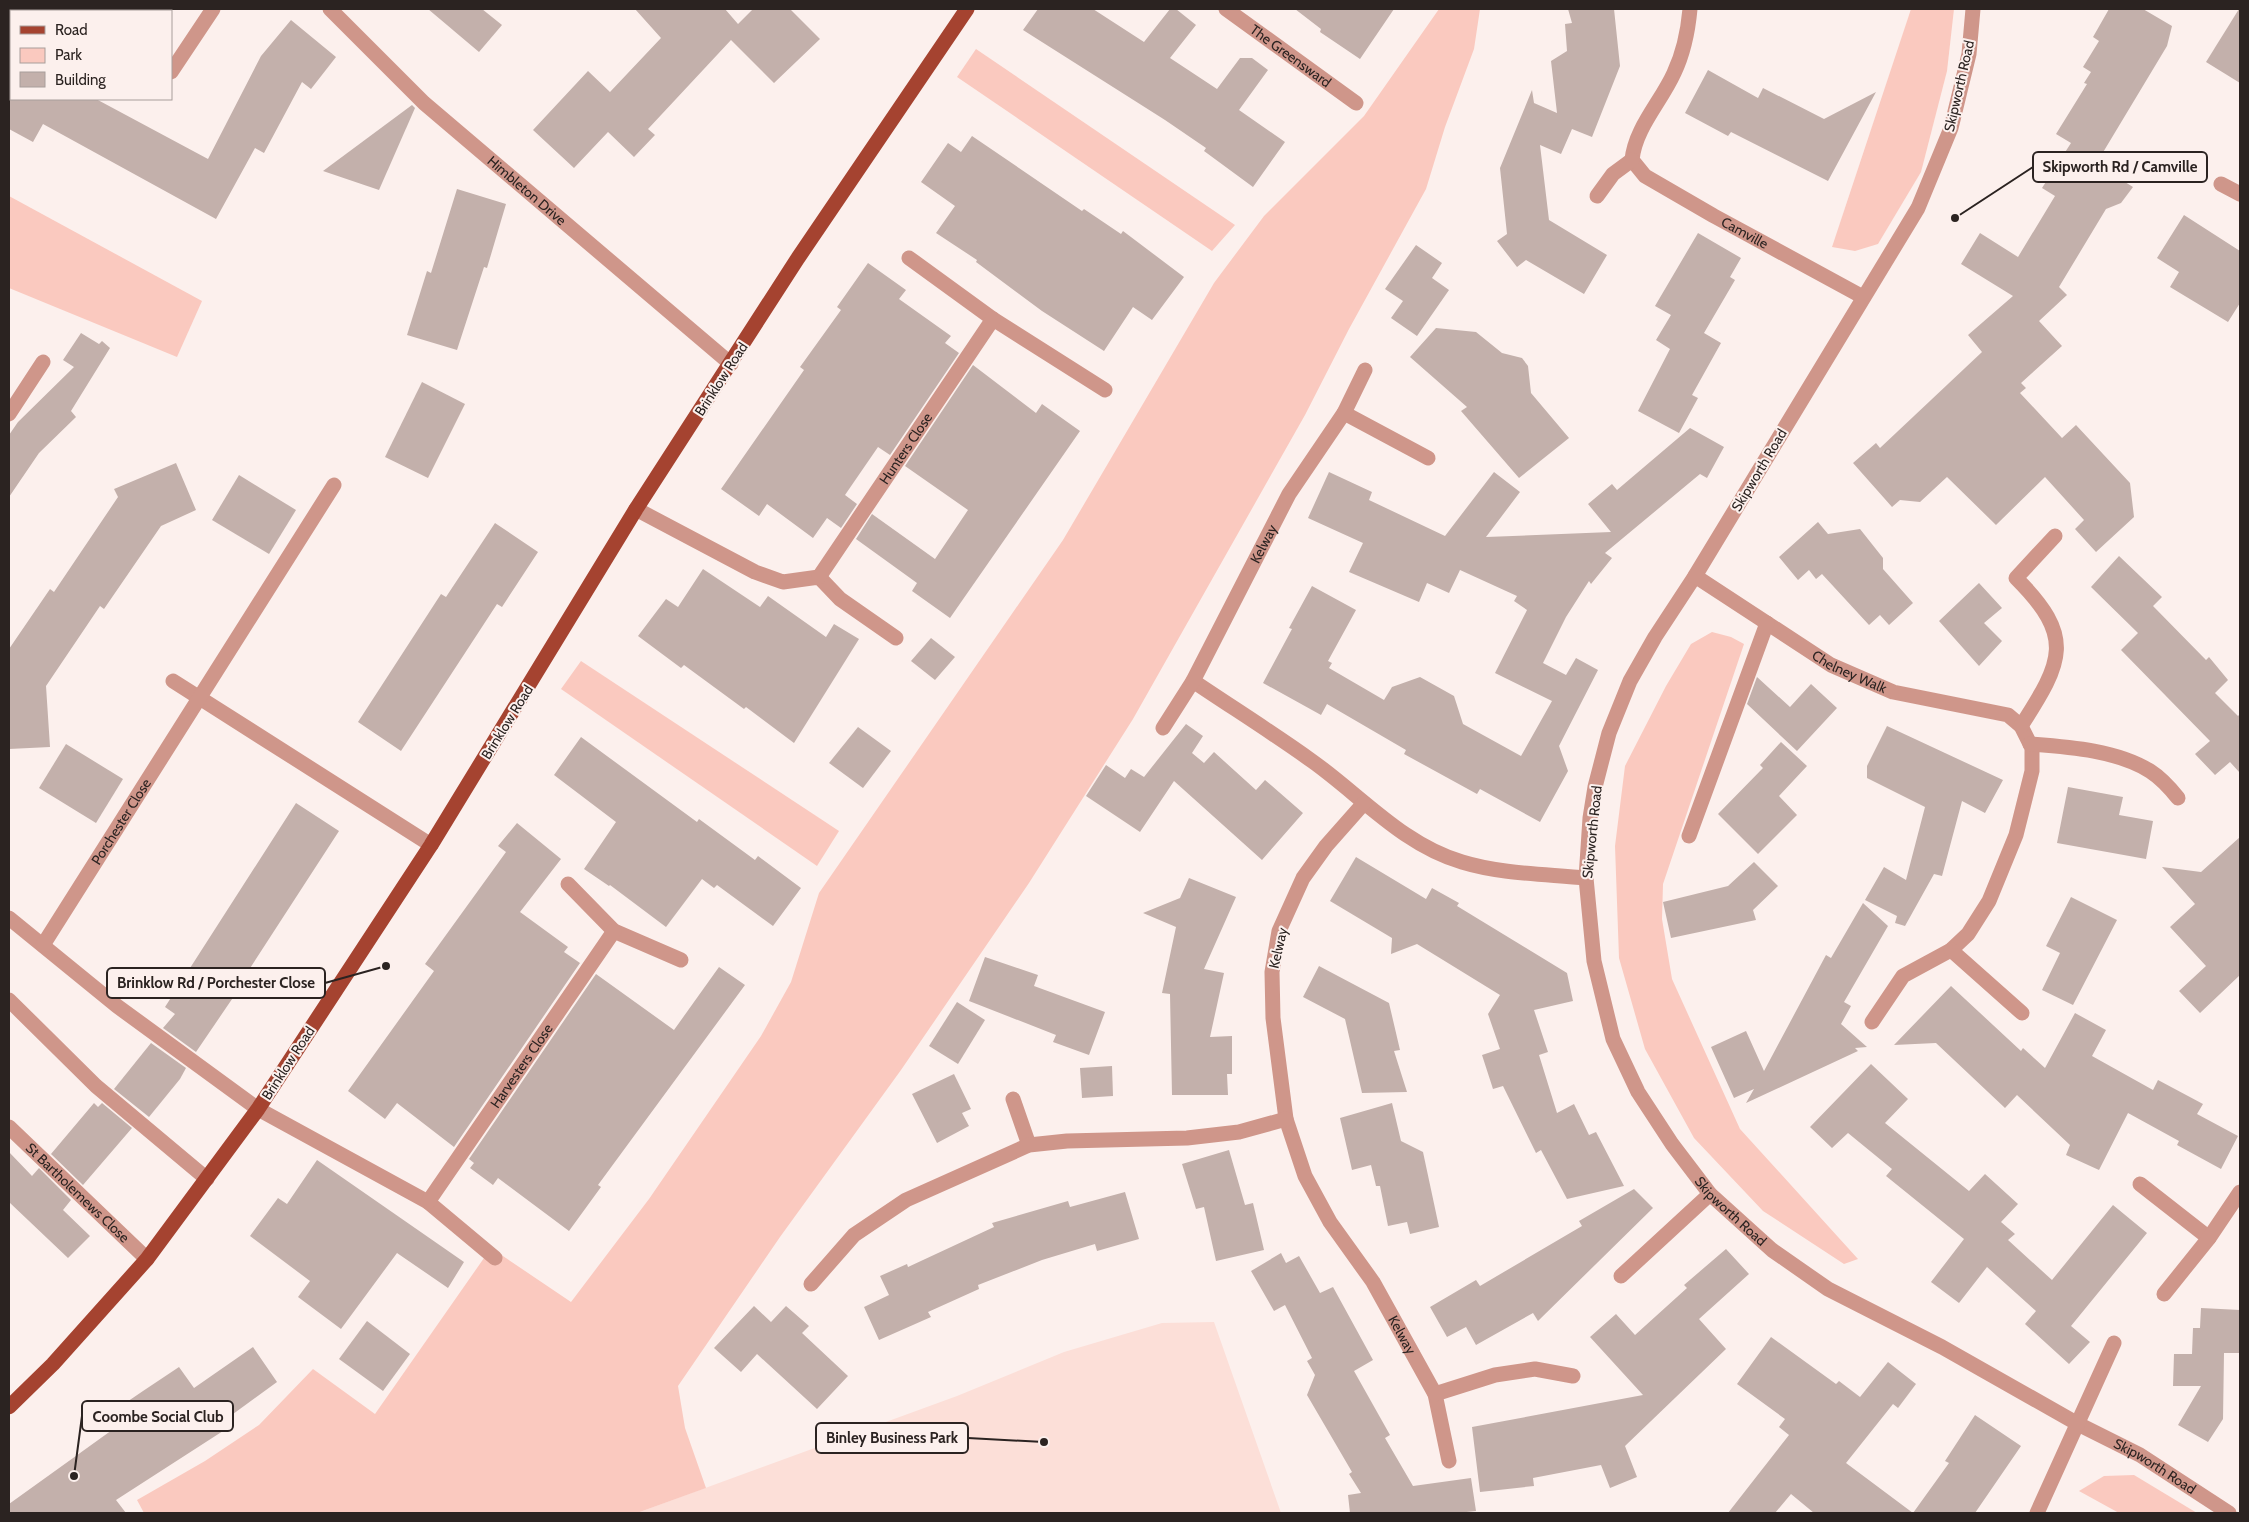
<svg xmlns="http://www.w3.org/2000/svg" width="2249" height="1522" font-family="Cabin,sans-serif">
	<rect width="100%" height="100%" fill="#fcf0ed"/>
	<polygon fill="#fcdfd8" points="1214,1322 1281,1513 637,1513 957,1396 1064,1352 1162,1323"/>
	<g fill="#fac9bf">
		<polygon points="1439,9 1480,9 1474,49 1445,127 1426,189 1349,329 1305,415 1133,719 1029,883 901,1070 780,1237 678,1386 685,1428 706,1488 637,1513 144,1513 137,1500 205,1461 259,1425 313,1369 375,1414 491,1248 571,1302 649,1199 761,1036 791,982 819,893 1063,540 1214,283 1264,216 1364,116"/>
		<polygon points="1911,9 1954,9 1947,71 1921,172 1878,244 1855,251 1832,247"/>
		<polygon points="976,49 1235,225 1212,251 957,77"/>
		<polygon points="9,196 202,301 177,357 9,288"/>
		<polygon points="1712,632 1731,637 1744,644 1663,884 1662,919 1672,979 1740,1129 1858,1259 1844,1264 1763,1211 1694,1138 1645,1049 1619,958 1615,846 1625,766 1666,686 1691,644"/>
		<polygon points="581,661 839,831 817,866 561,689"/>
		<polygon points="2134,1475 2197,1513 2119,1513 2079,1491 2104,1476"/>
	</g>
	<g fill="#c3b0ab">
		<polygon points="428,9 482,9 502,25 479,52"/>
		<polygon points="635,9 725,9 738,24 753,9 790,9 820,39 774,83 731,40 648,129 655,135 634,157 608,132 574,168 533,130 588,71 610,92 661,38"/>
		<polygon points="1038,9 1093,9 1144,42 1170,9 1176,9 1196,25 1170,58 1217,89 1240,58 1252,58 1268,70 1239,110 1285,142 1253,187 1204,151 1206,148 1165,120 1023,30"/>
		<polygon points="1295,9 1394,9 1360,59 1320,32 1321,29"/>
		<polygon points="1568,9 1614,9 1620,66 1592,137 1572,129 1561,154 1540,145 1549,220 1607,255 1584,294 1526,260 1517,267 1497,241 1507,234 1500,168 1532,90 1534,103 1557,113 1551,61 1567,51 1565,24 1572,23"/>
		<polygon points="2109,9 2143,9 2172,26 2167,46 2096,164 2133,187 2121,203 2106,209 2059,287 2067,295 2039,321 2062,346 2021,383 2026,388 2020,393 2062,438 2076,425 2130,483 2134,517 2096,552 2075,529 2084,520 2045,477 1996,525 1947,477 1920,502 1900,500 1892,507 1853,463 1876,443 1880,448 1982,352 1968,335 2013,296 1961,264 1980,233 2018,257 2055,196 2042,188 2071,143 2056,134 2087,84 2084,83 2091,72 2083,67 2099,41 2093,37"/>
		<polygon points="2239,9 2240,9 2240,83 2206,62"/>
		<polygon points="291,20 336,57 311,89 302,82 264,153 255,148 216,219 43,124 33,142 9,129 9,99 96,99 208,159 261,56"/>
		<polygon points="1708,70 1758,98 1763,88 1824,119 1876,92 1828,181 1731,132 1728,136 1685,113"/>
		<polygon points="412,105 415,108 379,190 323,171"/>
		<polygon points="972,136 1082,211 1084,209 1121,234 1123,231 1184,277 1152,320 1133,307 1104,351 1042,311 976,262 977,260 936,233 955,206 921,182 948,143 961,152"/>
		<polygon points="457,189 506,204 487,268 484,267 457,350 407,335 427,271 431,273"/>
		<polygon points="2184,215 2240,251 2240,303 2228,322 2170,287 2179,272 2157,258"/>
		<polygon points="1698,233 1741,258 1730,277 1735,280 1704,333 1721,343 1692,395 1698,398 1679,433 1638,411 1670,349 1656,340 1671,315 1655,306"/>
		<polygon points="1416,245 1442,263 1432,278 1449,290 1417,336 1391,318 1403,301 1385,289"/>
		<polygon points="868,263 906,290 899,299 951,336 945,343 959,353 890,455 878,447 845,495 857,504 841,528 827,518 813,538 767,504 759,516 721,489 804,370 800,367 841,310 837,307"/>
		<polygon points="1436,328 1476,332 1502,353 1522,358 1528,366 1531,393 1569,438 1519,478 1461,411 1467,407 1410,357"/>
		<polygon points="81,333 99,344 102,341 110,348 71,411 76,417 39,453 9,497 9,435 18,422 74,367 63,360"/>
		<polygon points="973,365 1036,413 1042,404 1080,431 950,618 912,591 917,583 856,539 872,514 935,559 968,510 905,466"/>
		<polygon points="422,382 465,404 428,478 385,457"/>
		<polygon points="1690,428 1724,447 1707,478 1700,474 1605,553 1612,558 1591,584 1589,581 1566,617 1543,663 1566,675 1576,658 1598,670 1559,746 1568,771 1540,822 1480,789 1477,794 1404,754 1406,750 1327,704 1321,715 1263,683 1292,629 1289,628 1312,586 1356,610 1328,661 1332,663 1329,668 1384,700 1392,687 1420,677 1454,696 1463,724 1521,756 1552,701 1495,673 1527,610 1514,601 1517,596 1460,570 1449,593 1427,583 1419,602 1349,572 1363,543 1308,518 1329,472 1372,492 1369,500 1445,536 1494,472 1520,492 1486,537 1611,532 1588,504 1612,484 1617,490"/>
		<polygon points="176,463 196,510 161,526 104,609 100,606 46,686 50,747 9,749 9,649 50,589 54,592 118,497 114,489"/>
		<polygon points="239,475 296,510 269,554 212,520"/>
		<polygon points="1818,522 1828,534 1860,529 1883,558 1883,569 1913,603 1889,625 1880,615 1869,625 1822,574 1816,579 1809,570 1798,580 1779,557"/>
		<polygon points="495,523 538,552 502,607 497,604 401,751 358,722 441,594 446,597"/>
		<polygon points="2119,556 2162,597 2153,606 2206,660 2209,657 2228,680 2215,693 2238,716 2240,714 2240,773 2230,762 2215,775 2195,754 2210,741 2121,650 2138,633 2091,587"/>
		<polygon points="703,569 760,607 768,596 826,637 834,624 859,639 794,743 746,707 744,709 684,665 681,668 638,636 666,599 678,607"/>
		<polygon points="1979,583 2002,608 1984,623 2002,641 1979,666 1939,621"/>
		<polygon points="931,638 955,657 935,680 911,661"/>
		<polygon points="1757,677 1790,707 1811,684 1837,708 1797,751 1747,704"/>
		<polygon points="1186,724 1203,736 1192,753 1204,763 1214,752 1256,790 1265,780 1303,813 1262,860 1174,781 1140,832 1086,796 1106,765 1125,778 1131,769 1144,777"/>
		<polygon points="1887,726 2003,780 1985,813 1962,801 1942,876 1934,874 1905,926 1895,923 1897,916 1865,900 1884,867 1906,880 1925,807 1867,778 1867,766"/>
		<polygon points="858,727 891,751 863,788 829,763"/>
		<polygon points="581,737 697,822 699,819 755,860 758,856 801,888 773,926 717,885 714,888 702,879 666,927 610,885 609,886 584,869 616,822 554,775"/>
		<polygon points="1781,742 1807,766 1779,796 1797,815 1758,854 1718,814 1763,768 1760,765"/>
		<polygon points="66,744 123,779 96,823 39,788"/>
		<polygon points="2068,787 2123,797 2119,815 2153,821 2146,859 2057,843"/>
		<polygon points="296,803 339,831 243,979 245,980 196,1052 163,1028 175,1014 165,1007"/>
		<polygon points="517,823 561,859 520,912 568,947 564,952 580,963 454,1147 397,1103 385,1119 348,1091 434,971 425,964 506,852 498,846"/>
		<polygon points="2240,837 2240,975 2200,1013 2179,991 2206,966 2170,927 2195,904 2162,867 2201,872"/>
		<polygon points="1356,857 1426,899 1432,888 1459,903 1457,906 1567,973 1573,1001 1534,1010 1548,1052 1539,1055 1557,1113 1574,1104 1589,1135 1596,1132 1624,1186 1567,1199 1541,1150 1536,1153 1503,1086 1493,1089 1482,1055 1500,1049 1488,1014 1500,995 1417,944 1391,954 1392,938 1330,901"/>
		<polygon points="1754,862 1778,886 1753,910 1756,920 1671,938 1663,902 1728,886"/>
		<polygon points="1189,878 1236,897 1204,969 1224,973 1210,1037 1232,1036 1232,1074 1227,1074 1228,1095 1172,1095 1170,994 1162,993 1176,927 1143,913 1180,898"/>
		<polygon points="2071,897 2117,920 2073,1005 2042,990 2060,953 2046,946"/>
		<polygon points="1863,903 1888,926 1844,1002 1851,1006 1841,1024 1867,1047 1855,1048 1858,1051 1746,1103 1754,1089 1734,1098 1711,1047 1746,1031 1764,1071 1826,955 1831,958"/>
		<polygon points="985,957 1038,975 1034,986 1105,1012 1089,1055 1053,1042 1056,1035 969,1001"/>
		<polygon points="1319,966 1389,1003 1400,1050 1394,1051 1407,1092 1362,1093 1345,1019 1303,997"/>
		<polygon points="719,967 745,985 598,1185 601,1187 569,1231 498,1178 493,1185 470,1168 474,1163 469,1159 596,974 674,1030"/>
		<polygon points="1951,986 2021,1051 2023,1048 2045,1068 2075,1013 2106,1030 2092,1056 2153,1090 2158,1080 2203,1104 2197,1114 2238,1136 2221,1169 2177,1145 2179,1141 2128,1113 2099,1170 2066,1155 2070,1145 2017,1095 2005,1108 1936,1043 1894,1045"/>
		<polygon points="957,1002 985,1020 958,1064 929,1046"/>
		<polygon points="151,1043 186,1068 180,1079 149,1117 114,1089"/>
		<polygon points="1871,1064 1908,1099 1885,1123 1969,1191 1985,1174 2018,1204 2001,1222 2015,1234 2008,1240 2052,1280 2113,1205 2147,1233 2071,1326 2090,1342 2069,1364 2025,1324 2036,1311 1987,1267 1959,1303 1931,1282 1964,1239 1886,1176 1892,1169 1848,1133 1832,1148 1810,1127"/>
		<polygon points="1112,1066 1113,1096 1082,1098 1080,1068"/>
		<polygon points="954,1074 971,1109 962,1113 969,1126 937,1143 912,1094"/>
		<polygon points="94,1103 98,1107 102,1103 132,1128 83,1185 51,1154"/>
		<polygon points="1392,1103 1401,1141 1423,1152 1439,1227 1410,1234 1407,1222 1388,1226 1380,1186 1376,1186 1371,1165 1352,1170 1340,1118"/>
		<polygon points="1229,1150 1245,1205 1253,1203 1264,1250 1216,1261 1204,1207 1196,1209 1182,1164"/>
		<polygon points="9,1152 32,1176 39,1168 71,1200 63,1210 90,1236 68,1258 9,1202"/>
		<polygon points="317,1160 464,1262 448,1288 397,1253 341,1329 298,1297 310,1281 250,1236 278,1198 287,1204"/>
		<polygon points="1634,1189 1653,1208 1538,1321 1533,1313 1476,1345 1466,1327 1447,1337 1430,1307 1476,1280 1480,1286 1582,1226 1579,1221"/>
		<polygon points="1125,1192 1139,1239 1097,1251 1095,1244 1042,1260 978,1285 979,1289 928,1312 931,1317 879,1340 864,1307 889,1295 880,1276 907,1264 908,1267 994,1227 992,1223 1068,1201 1070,1207"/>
		<polygon points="1726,1249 1749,1274 1699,1319 1726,1349 1625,1446 1637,1477 1610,1488 1601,1465 1533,1478 1534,1486 1480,1492 1472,1427 1643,1395 1590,1337 1616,1314 1635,1335 1687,1288 1684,1285"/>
		<polygon points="1281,1253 1286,1263 1299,1256 1320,1293 1333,1287 1373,1360 1354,1371 1390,1435 1385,1438 1413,1486 1471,1478 1476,1511 1457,1513 1350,1513 1348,1495 1361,1493 1349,1474 1352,1472 1307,1395 1315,1375 1307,1361 1312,1358 1285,1305 1274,1311 1251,1271"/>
		<polygon points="754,1306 771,1322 786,1306 809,1326 802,1333 848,1376 817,1409 757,1354 741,1372 714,1348"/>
		<polygon points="2201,1308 2240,1310 2240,1353 2224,1353 2223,1419 2208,1442 2178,1425 2201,1386 2173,1386 2174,1354 2192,1354 2193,1328 2200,1328"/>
		<polygon points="367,1321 410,1354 383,1391 339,1359"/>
		<polygon points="1771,1337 1836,1384 1839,1381 1860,1397 1888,1362 1916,1384 1898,1408 1893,1404 1846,1463 1913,1513 1949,1463 1945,1461 1975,1415 2021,1446 1975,1513 1814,1513 1791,1494 1775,1513 1728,1513 1789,1435 1779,1427 1785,1419 1737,1384"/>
		<polygon points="253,1347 277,1382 218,1425 223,1431 116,1500 126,1513 9,1513 9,1504 126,1420 118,1408 143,1391 179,1367 194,1388"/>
	</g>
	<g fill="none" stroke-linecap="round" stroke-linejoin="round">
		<g stroke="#cf968a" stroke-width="15">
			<path id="s1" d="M330 9 424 103 731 364"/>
			<path id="s2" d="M1226 9 1356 103"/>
			<path id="s3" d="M1690 9C1688 31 1684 52 1674 73 1661 102 1635 128 1632 160L1645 176 1714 216 1863 297"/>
			<path id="s4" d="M1973 9 1969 54 1951 128 1918 208 1695 576 1655 637 1630 681 1609 733 1595 787 1590 818 1586 878 1594 961 1613 1039 1638 1092 1672 1144 1710 1194 1772 1250 1828 1289 1942 1347 2078 1424 2140 1455 2229 1513"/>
			<polyline points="171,72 213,9"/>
			<polyline points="2221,184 2240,194"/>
			<polyline points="1597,196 1613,174 1632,160"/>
			<polyline points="909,258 993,319 1105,390"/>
			<polyline points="1344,413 1428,458"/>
			<polyline points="9,414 43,362"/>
			<polyline points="636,509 755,572 783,582 819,577 840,599 896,638"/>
			<path id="s5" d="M1695 576 1831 665 1893 692 2008 715 2021 726 2032 748V771L2016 835 1989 901 1968 934 1951 950 1903 976 1872 1022"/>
			<path id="s6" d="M819 577 993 319"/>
			<polyline points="173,681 431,845"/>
			<path d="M1193 681C1233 708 1273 733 1312 761 1360 795 1403 845 1462 862 1501 874 1545 874 1586 878"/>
			<path d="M2021 726C2063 661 2075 637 2016 578L2055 536"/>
			<path id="s7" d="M1163 728 1193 681 1289 494 1344 413 1365 370"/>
			<path d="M2030 744C2069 747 2116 750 2150 771 2161 778 2170 788 2178 798"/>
			<path id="s8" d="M1364 803 1326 846 1303 878 1279 931 1272 972 1273 1018 1286 1119 1305 1176 1330 1222 1373 1282 1435 1394 1449 1461"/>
			<polyline points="1689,836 1767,623"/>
			<polyline points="568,884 614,931 681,960"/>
			<polyline points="9,918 117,1006 258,1109 428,1202 495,1258"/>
			<path id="s9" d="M43 945 334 485"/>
			<polyline points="1951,950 2022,1013"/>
			<polyline points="9,1000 96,1086 207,1179"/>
			<polyline points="1013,1099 1029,1145"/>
			<path id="s10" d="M9 1127 147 1259"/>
			<polyline points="2140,1184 2209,1238"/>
			<path id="s11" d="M428 1202 614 931"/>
			<polyline points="1621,1276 1710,1194"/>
			<polyline points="811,1284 854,1235 906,1200 1029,1145 1067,1141 1187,1138 1239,1132 1286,1119"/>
			<polyline points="2164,1294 2209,1238 2240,1192"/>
			<polyline points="1435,1394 1495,1375 1535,1369 1573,1376"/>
			<polyline points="2037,1513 2114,1343"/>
		</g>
		<polyline stroke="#a54330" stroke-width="15" points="9,1407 53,1364 147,1259 258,1109 431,845 636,509 798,258 967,9"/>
	</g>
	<g text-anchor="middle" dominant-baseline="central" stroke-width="4" stroke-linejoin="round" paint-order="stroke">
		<g font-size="14" fill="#2b2321" stroke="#fcf0ed">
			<text stroke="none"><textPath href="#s2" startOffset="80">The Greensward</textPath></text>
			<text transform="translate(1959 86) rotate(-77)">Skipworth Road</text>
			<text stroke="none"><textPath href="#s1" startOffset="268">Himbleton Drive</textPath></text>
			<text stroke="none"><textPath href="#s3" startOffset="299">Camville</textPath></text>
			<text transform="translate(721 379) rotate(-57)">Brinklow Road</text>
			<text stroke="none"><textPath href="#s6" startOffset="155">Hunters Close</textPath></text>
			<text transform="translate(1759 470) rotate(-59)">Skipworth Road</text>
			<text stroke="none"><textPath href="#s7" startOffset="210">Kelway</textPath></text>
			<text stroke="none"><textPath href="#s5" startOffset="182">Chelney Walk</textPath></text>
			<text transform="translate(507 722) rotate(-58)">Brinklow Road</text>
			<text stroke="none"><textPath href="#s9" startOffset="146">Porchester Close</textPath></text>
			<text transform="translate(1592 832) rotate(-84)">Skipworth Road</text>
			<text transform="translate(1278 948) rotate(-77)">Kelway</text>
			<text transform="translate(288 1063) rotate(-57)">Brinklow Road</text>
			<text stroke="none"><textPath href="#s11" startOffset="165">Harvesters Close</textPath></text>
			<text stroke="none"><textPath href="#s10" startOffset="95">St Bartholemews Close</textPath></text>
			<text stroke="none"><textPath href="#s4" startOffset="1339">Skipworth Road</textPath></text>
			<text stroke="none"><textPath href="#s8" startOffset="591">Kelway</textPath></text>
			<text stroke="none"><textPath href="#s4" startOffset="1836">Skipworth Road</textPath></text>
		</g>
	</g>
	<path fill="none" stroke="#2b2321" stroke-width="2" d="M1955 218L2033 167M386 966L325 983M74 1476L82 1416M1044 1442L968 1438"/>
	<g fill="#2b2321" stroke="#fcf0ed" stroke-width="2">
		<circle cx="1955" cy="218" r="5"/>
		<circle cx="386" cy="966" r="5"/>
		<circle cx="74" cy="1476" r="5"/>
		<circle cx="1044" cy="1442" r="5"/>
	</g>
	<g fill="#fcf0ed" stroke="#2b2321" stroke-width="2">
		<rect x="2033" y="152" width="174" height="30" rx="5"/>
		<rect x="107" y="968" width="218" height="30" rx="5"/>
		<rect x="82" y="1401" width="151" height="30" rx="5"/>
		<rect x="816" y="1423" width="152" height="30" rx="5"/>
	</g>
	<g font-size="15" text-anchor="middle" font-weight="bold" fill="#2b2321">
		<text x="2120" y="172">Skipworth Rd / Camville</text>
		<text x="216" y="988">Brinklow Rd / Porchester Close</text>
		<text x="158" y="1422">Coombe Social Club</text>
		<text x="892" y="1443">Binley Business Park</text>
	</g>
	<rect width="2249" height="1522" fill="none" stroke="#2b2321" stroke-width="20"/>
	<rect x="10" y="10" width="162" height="90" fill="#fcf0ed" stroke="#a89e9b"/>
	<rect x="20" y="26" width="25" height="8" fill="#a54330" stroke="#a89e9b"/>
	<text x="55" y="35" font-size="15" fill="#2b2321">Road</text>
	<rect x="20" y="48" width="25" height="15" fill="#fac9bf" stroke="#a89e9b"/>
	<text x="55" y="60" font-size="15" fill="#2b2321">Park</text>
	<rect x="20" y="72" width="25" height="15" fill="#c3b0ab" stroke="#a89e9b"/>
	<text x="55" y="85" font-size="15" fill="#2b2321">Building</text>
</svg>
